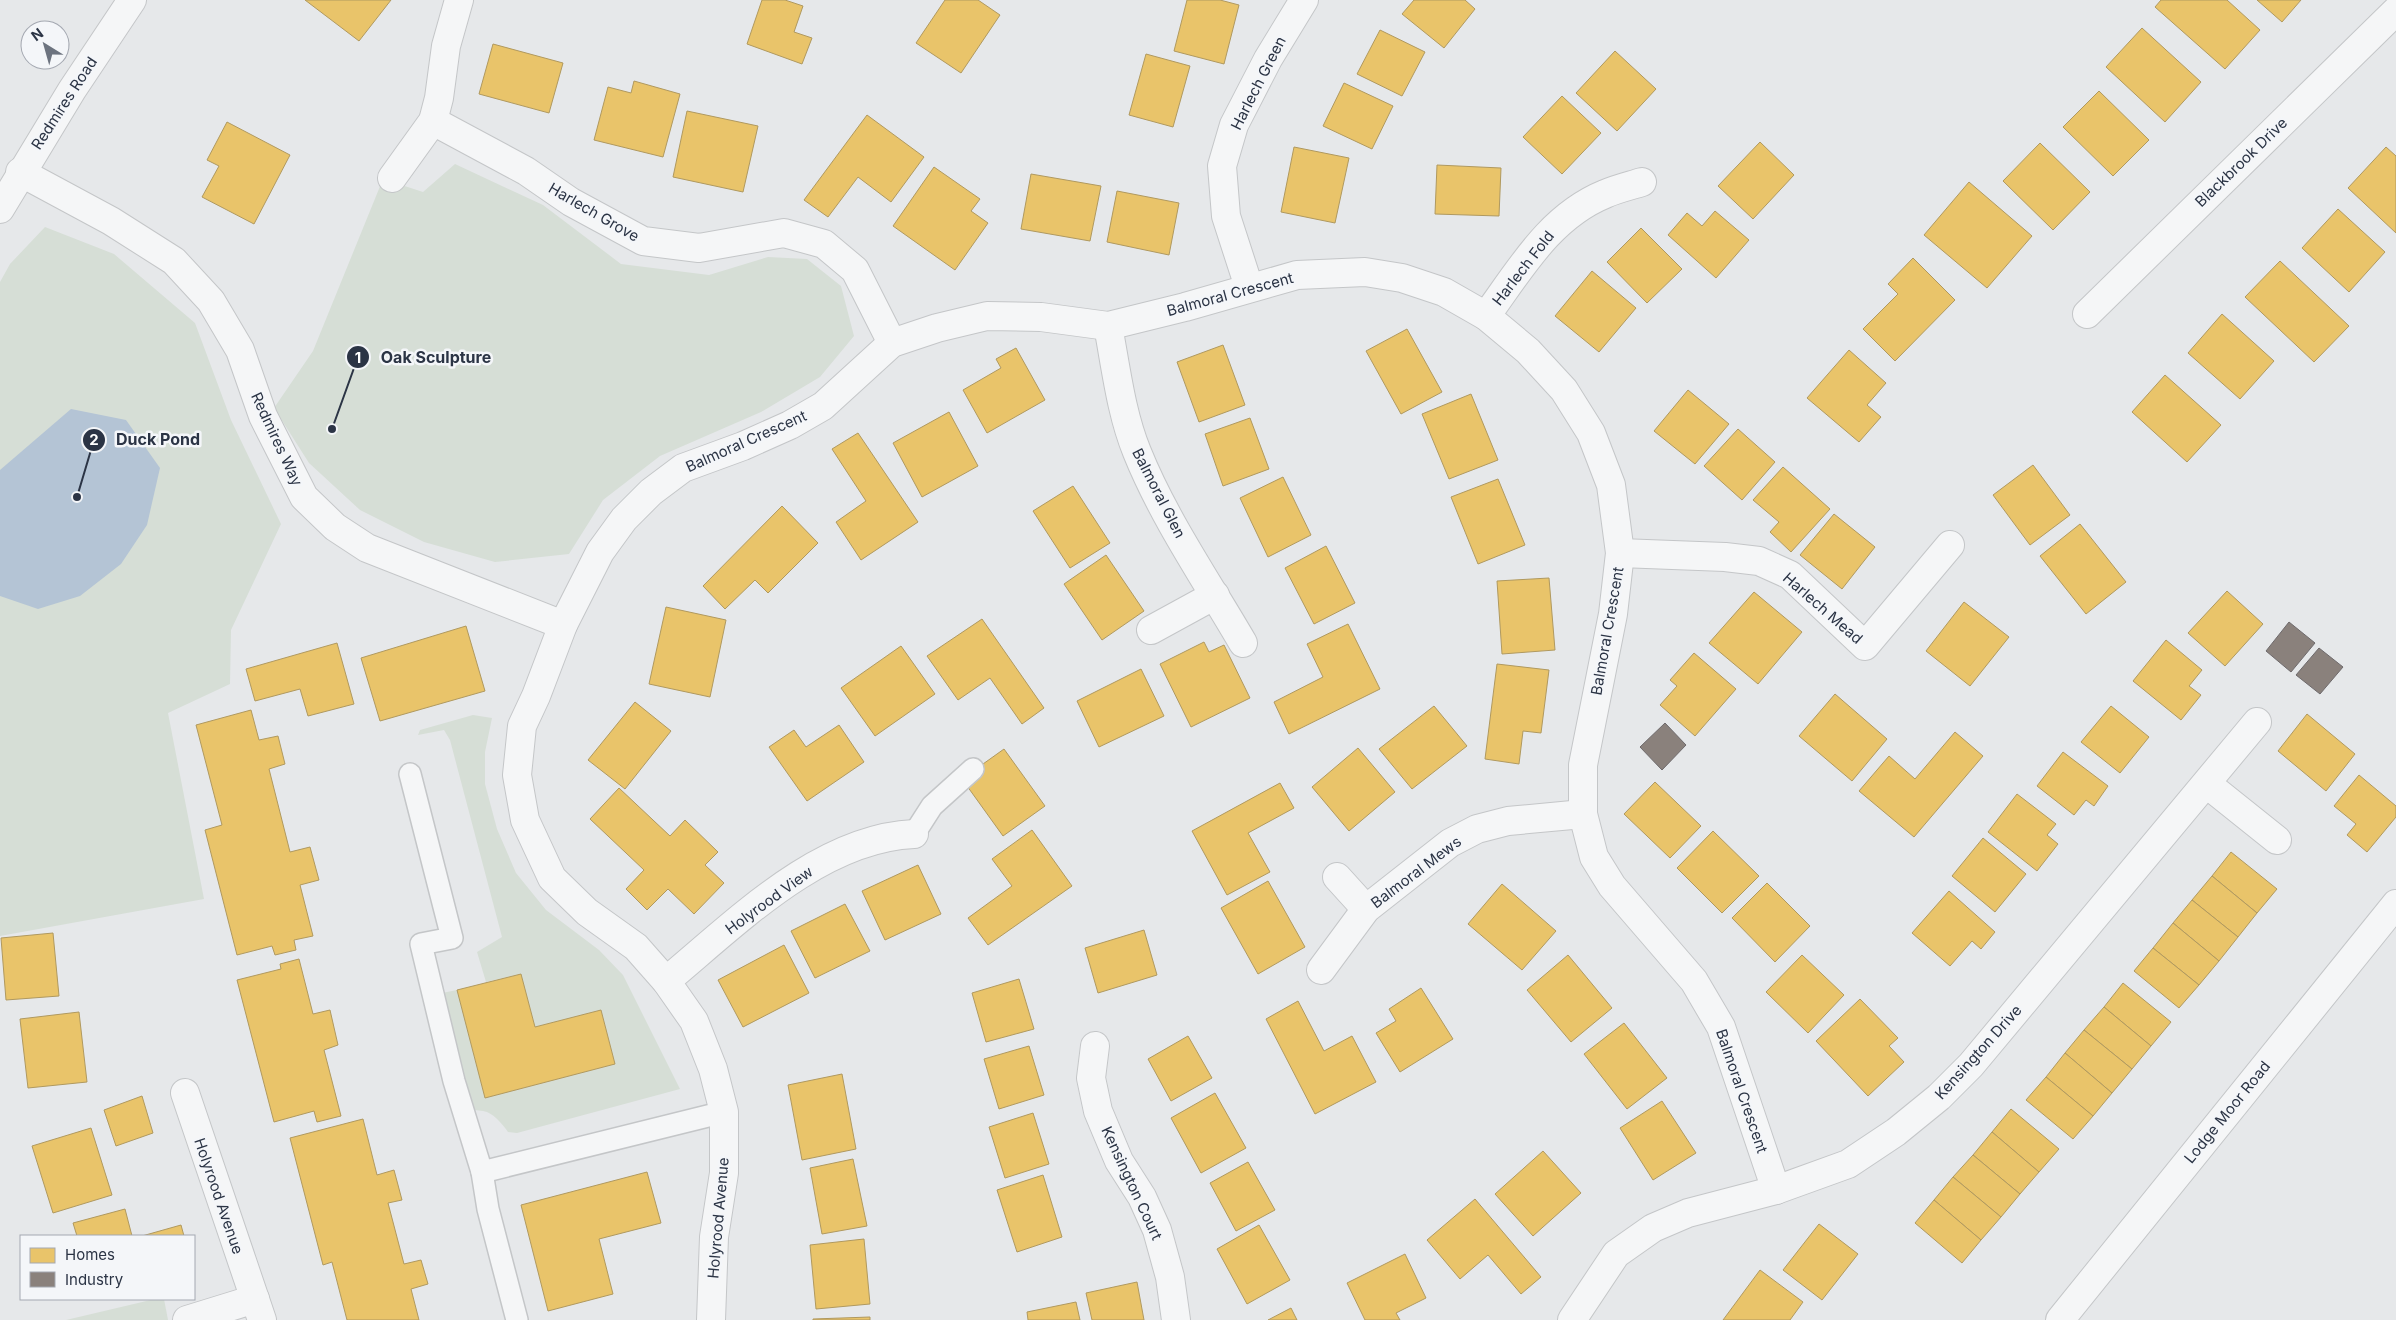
<svg xmlns="http://www.w3.org/2000/svg" width="2396" height="1320" font-family="Inter,sans-serif">
	<rect width="100%" height="100%" fill="#e6e8ea"/>
	<g fill="#d6ded6">
		<polygon points="455,164 543,205 621,264 709,275 768,257 807,259 841,286 854,336 820,377 761,412 660,456 603,500 569,554 495,562 424,542 360,510 309,463 274,408 313,351 383,179 423,192"/>
		<polygon points="45,227 114,254 195,323 231,420 281,524 231,630 230,684 168,713 204,899 0,936 0,282 10,264"/>
		<path d="M473 715 492 718 485 752V784L497 829 516 873 546 910 599 950 623 975 680 1089 517 1133 508 1132C503 1125 496 1116 487 1112 482 1110 476 1111 470 1109L442 993 457 990 485 1098 615 1064 601 1010 535 1027 521 974 486 982 477 952 502 937 450 740 444 730 418 735 420 730Z"/>
		<polygon points="155,1299 164,1299 168,1320 66,1320"/>
	</g>
	<polygon fill="#b4c4d5" points="71,409 126,420 160,468 147,525 121,564 80,596 38,609 0,596 0,470"/>
	<g fill="#e9c46a" stroke="#b0995f">
		<polygon points="305,0 391,0 359,41"/>
		<polygon points="762,0 785,0 803,6 794,32 812,38 802,64 747,44"/>
		<polygon points="945,0 978,0 1000,15 961,73 916,43"/>
		<polygon points="1187,0 1220,0 1239,5 1224,64 1174,51"/>
		<polygon points="1414,0 1465,0 1475,9 1444,48 1402,14"/>
		<polygon points="2161,0 2227,0 2260,30 2225,69 2155,7"/>
		<polygon points="2257,0 2301,0 2282,22"/>
		<polygon points="2142,28 2201,82 2165,122 2106,67"/>
		<polygon points="1380,30 1425,52 1402,96 1357,74"/>
		<polygon points="493,44 563,63 549,113 479,94"/>
		<polygon points="1615,51 1656,89 1617,131 1576,93"/>
		<polygon points="1146,54 1190,66 1173,127 1129,115"/>
		<polygon points="634,81 680,94 663,157 594,140 608,87 631,93"/>
		<polygon points="1344,83 1393,106 1372,149 1323,126"/>
		<polygon points="2099,91 2149,140 2113,176 2063,127"/>
		<polygon points="1562,96 1601,133 1562,174 1523,137"/>
		<polygon points="687,111 758,126 743,192 673,177"/>
		<polygon points="867,115 924,157 891,202 858,177 828,217 804,200"/>
		<polygon points="227,122 290,155 254,224 202,197 219,166 207,160"/>
		<polygon points="1760,142 1794,175 1753,219 1718,186"/>
		<polygon points="2040,143 2090,192 2053,230 2003,181"/>
		<polygon points="1294,147 1349,158 1335,223 1281,212"/>
		<polygon points="2386,147 2396,156 2396,233 2348,188"/>
		<polygon points="1437,165 1501,168 1499,216 1435,214"/>
		<polygon points="934,167 980,199 971,211 988,223 955,270 893,226"/>
		<polygon points="1031,174 1101,186 1090,241 1021,229"/>
		<polygon points="1969,182 2032,236 1987,288 1924,235"/>
		<polygon points="1117,191 1179,203 1169,255 1107,242"/>
		<polygon points="2338,209 2385,252 2349,292 2302,248"/>
		<polygon points="1715,211 1749,240 1716,278 1668,235 1687,213 1702,226"/>
		<polygon points="1641,228 1682,269 1647,303 1607,262"/>
		<polygon points="1913,258 1955,300 1895,361 1863,329 1898,294 1888,284"/>
		<polygon points="2280,261 2349,326 2314,362 2245,297"/>
		<polygon points="1592,271 1636,308 1599,352 1555,316"/>
		<polygon points="2222,314 2274,361 2240,399 2188,353"/>
		<polygon points="1407,329 1442,392 1401,414 1366,351"/>
		<polygon points="1223,345 1245,405 1199,422 1177,362"/>
		<polygon points="1016,348 1045,400 987,433 963,390 1001,368 996,359"/>
		<polygon points="1849,350 1886,383 1867,405 1881,417 1859,442 1807,398"/>
		<polygon points="2165,375 2221,425 2187,462 2132,412"/>
		<polygon points="1688,390 1729,424 1695,464 1654,431"/>
		<polygon points="1471,394 1498,460 1449,479 1422,414"/>
		<polygon points="949,412 978,466 922,497 893,443"/>
		<polygon points="1250,418 1269,469 1223,486 1205,434"/>
		<polygon points="1738,429 1775,462 1742,500 1704,466"/>
		<polygon points="858,433 918,522 861,560 836,522 866,501 832,449"/>
		<polygon points="2033,465 2070,515 2030,545 1993,495"/>
		<polygon points="1783,467 1830,509 1791,552 1770,532 1779,522 1753,500"/>
		<polygon points="1283,477 1311,535 1268,557 1240,498"/>
		<polygon points="1498,479 1525,545 1478,564 1451,497"/>
		<polygon points="1073,486 1110,543 1070,568 1033,511"/>
		<polygon points="782,506 818,543 768,593 755,580 725,609 703,586"/>
		<polygon points="1834,514 1875,547 1842,589 1800,555"/>
		<polygon points="2080,524 2126,582 2086,614 2040,556"/>
		<polygon points="1326,546 1355,603 1314,624 1285,568"/>
		<polygon points="1106,555 1144,611 1102,640 1064,584"/>
		<polygon points="1549,578 1555,650 1502,654 1497,581"/>
		<polygon points="2227,591 2263,624 2225,666 2188,633"/>
		<polygon points="1754,592 1802,632 1758,684 1709,643"/>
		<polygon points="1964,602 2009,637 1970,686 1926,651"/>
		<polygon points="666,607 726,620 710,697 649,684"/>
		<polygon points="982,619 1044,708 1022,724 990,678 958,700 927,656"/>
		<polygon points="1348,624 1380,689 1289,734 1274,702 1323,677 1307,644"/>
		<polygon points="466,626 485,691 380,721 361,658"/>
		<polygon points="2166,640 2202,670 2189,686 2201,695 2181,720 2133,681"/>
		<polygon points="1204,642 1209,652 1224,645 1250,698 1191,727 1160,664"/>
		<polygon points="337,643 354,704 308,716 300,689 255,701 246,669"/>
		<polygon points="901,646 935,694 875,736 841,688"/>
		<polygon points="1694,653 1736,689 1695,736 1660,705 1677,686 1670,680"/>
		<polygon points="1497,664 1549,670 1541,733 1523,731 1519,764 1485,759"/>
		<polygon points="1141,669 1164,716 1099,747 1077,701"/>
		<polygon points="1835,694 1887,739 1852,781 1799,736"/>
		<polygon points="635,702 671,731 625,789 588,760"/>
		<polygon points="1434,706 1467,746 1412,789 1379,749"/>
		<polygon points="2111,706 2149,737 2120,773 2081,742"/>
		<polygon points="251,710 259,740 278,736 285,764 269,769 290,852 310,847 319,880 300,885 313,936 294,940 296,950 275,955 272,946 237,955 205,830 222,825 196,725"/>
		<polygon points="2307,714 2355,754 2326,791 2278,751"/>
		<polygon points="839,725 864,762 807,801 769,747 794,730 806,747"/>
		<polygon points="1955,732 1983,756 1914,837 1859,791 1889,756 1915,779"/>
		<polygon points="1358,748 1395,792 1349,831 1312,787"/>
		<polygon points="1004,749 1045,806 1003,836 962,779"/>
		<polygon points="2063,752 2108,786 2094,806 2086,800 2074,815 2037,786"/>
		<polygon points="2359,775 2396,806 2396,817 2367,852 2347,835 2356,824 2334,806"/>
		<polygon points="1655,782 1701,826 1670,858 1624,814"/>
		<polygon points="1280,783 1294,808 1248,833 1270,872 1227,895 1192,831"/>
		<polygon points="619,788 670,836 685,820 718,852 705,865 724,883 694,914 668,889 647,910 626,889 644,870 590,819"/>
		<polygon points="2017,794 2056,824 2047,835 2058,844 2037,871 1988,832"/>
		<polygon points="1032,830 1072,886 988,945 968,918 1012,886 992,859"/>
		<polygon points="1713,831 1759,876 1722,913 1677,868"/>
		<polygon points="1983,838 2026,874 1995,912 1952,876"/>
		<polygon points="2231,852 2277,889 2257,913 2212,876"/>
		<polygon points="918,865 941,914 885,940 862,891"/>
		<polygon points="2212,876 2257,913 2238,937 2192,900"/>
		<polygon points="1268,881 1305,947 1258,974 1221,908"/>
		<polygon points="1767,883 1810,926 1775,962 1732,918"/>
		<polygon points="1502,884 1556,931 1522,970 1468,924"/>
		<polygon points="1949,891 1995,932 1981,949 1972,941 1950,966 1912,933"/>
		<polygon points="2192,900 2238,937 2219,961 2173,923"/>
		<polygon points="845,904 870,951 815,978 791,931"/>
		<polygon points="2173,923 2219,961 2199,985 2153,948"/>
		<polygon points="1144,930 1157,975 1098,993 1085,948"/>
		<polygon points="53,933 59,996 6,1000 1,938"/>
		<polygon points="784,945 809,993 743,1027 718,980"/>
		<polygon points="2153,948 2199,985 2179,1008 2134,971"/>
		<polygon points="1568,955 1612,1008 1571,1042 1527,990"/>
		<polygon points="1802,955 1844,995 1808,1033 1766,992"/>
		<polygon points="299,959 313,1014 330,1010 338,1045 324,1050 341,1116 317,1122 314,1111 274,1122 237,980 281,969 280,964"/>
		<polygon points="521,974 535,1027 601,1010 615,1064 485,1098 457,990"/>
		<polygon points="1019,979 1034,1029 986,1042 972,993"/>
		<polygon points="2123,983 2171,1022 2151,1046 2104,1007"/>
		<polygon points="1421,988 1453,1039 1400,1072 1376,1033 1396,1021 1389,1009"/>
		<polygon points="1860,999 1898,1038 1889,1046 1904,1062 1868,1096 1816,1041"/>
		<polygon points="1298,1001 1324,1051 1352,1036 1376,1082 1315,1114 1266,1019"/>
		<polygon points="2104,1007 2151,1046 2132,1069 2084,1030"/>
		<polygon points="79,1012 87,1082 28,1088 20,1019"/>
		<polygon points="1624,1023 1667,1078 1627,1109 1584,1054"/>
		<polygon points="2084,1030 2132,1069 2112,1093 2065,1053"/>
		<polygon points="1188,1036 1212,1078 1171,1101 1148,1059"/>
		<polygon points="1029,1046 1044,1095 999,1109 984,1059"/>
		<polygon points="2065,1053 2112,1093 2093,1116 2046,1077"/>
		<polygon points="842,1074 856,1149 802,1160 788,1085"/>
		<polygon points="2046,1077 2093,1116 2073,1139 2026,1100"/>
		<polygon points="1215,1093 1246,1148 1201,1173 1171,1118"/>
		<polygon points="142,1096 153,1133 116,1146 104,1110"/>
		<polygon points="1662,1101 1696,1153 1653,1180 1620,1128"/>
		<polygon points="2011,1109 2059,1149 2039,1172 1992,1132"/>
		<polygon points="1033,1113 1049,1164 1005,1178 989,1127"/>
		<polygon points="363,1119 377,1175 394,1170 402,1200 388,1203 404,1264 421,1260 428,1284 411,1289 419,1320 347,1320 332,1262 323,1265 290,1138"/>
		<polygon points="91,1128 112,1195 53,1213 32,1146"/>
		<polygon points="1992,1132 2039,1172 2020,1194 1973,1155"/>
		<polygon points="1543,1151 1581,1193 1533,1236 1495,1194"/>
		<polygon points="1973,1155 2020,1194 2001,1217 1953,1177"/>
		<polygon points="853,1159 867,1226 822,1234 810,1168"/>
		<polygon points="1248,1162 1275,1210 1236,1231 1210,1183"/>
		<polygon points="647,1172 661,1223 599,1239 613,1294 548,1311 521,1205"/>
		<polygon points="1043,1175 1062,1237 1017,1252 997,1190"/>
		<polygon points="1953,1177 2001,1217 1981,1240 1934,1200"/>
		<polygon points="1475,1199 1541,1277 1521,1294 1488,1255 1460,1279 1427,1240"/>
		<polygon points="1934,1200 1981,1240 1962,1263 1915,1223"/>
		<polygon points="125,1209 132,1236 77,1236 73,1223"/>
		<polygon points="1819,1224 1858,1254 1822,1300 1783,1270"/>
		<polygon points="181,1225 184,1236 142,1236"/>
		<polygon points="1259,1225 1290,1280 1247,1304 1217,1249"/>
		<polygon points="864,1239 870,1304 816,1309 810,1245"/>
		<polygon points="1405,1254 1426,1298 1396,1313 1400,1320 1365,1320 1347,1283"/>
		<polygon points="1760,1270 1803,1302 1790,1320 1723,1320"/>
		<polygon points="1137,1282 1144,1320 1092,1320 1086,1293"/>
		<polygon points="1076,1302 1080,1320 1028,1320 1027,1312"/>
		<polygon points="1291,1308 1297,1320 1268,1320"/>
		<polygon points="870,1317 870,1320 813,1320 813,1319"/>
	</g>
	<g fill="#8a817c" stroke="#6e6a6c">
		<polygon points="2289,622 2315,643 2291,672 2266,651"/>
		<polygon points="2319,648 2343,667 2320,694 2296,675"/>
		<polygon points="1665,723 1686,745 1662,770 1640,747"/>
	</g>
	<g fill="none" stroke-linecap="round" stroke-linejoin="round">
		<defs>
			<g id="service">
				<polyline points="410,774 452,938 421,944 454,1081 482,1172 488,1209 517,1320"/>
				<polyline points="914,834 932,806 973,769"/>
				<polyline points="482,1172 724,1112"/>
			</g>
			<g id="minor">
				<polyline points="433,121 526,171 571,202 643,241 699,248 784,233 824,244 855,270 892,343"/>
				<polyline points="20,172 111,221 174,261 211,301 240,350 263,416 304,497 335,527 367,548 563,625"/>
				<polyline points="392,178 433,121 439,98 446,46 459,0"/>
				<polyline points="1249,287 1226,216 1222,166 1234,125 1268,59 1304,0"/>
				<polyline points="2087,314 2396,11"/>
				<path d="M1486 316C1520 270 1549 217 1605 194 1616 189 1629 186 1642 182"/>
				<path d="M1108 326C1116 368 1121 413 1137 452 1164 519 1207 581 1243 643"/>
				<polyline points="1620,553 1725,557 1759,561 1790,575 1865,646 1950,545"/>
				<polyline points="1151,630 1215,595"/>
				<polyline points="2207,784 2277,840"/>
				<polyline points="1337,877 1366,909"/>
				<polyline points="1321,970 1366,909 1450,843 1477,829 1508,821 1583,814"/>
				<path d="M666 981C735 924 819 838 914 834"/>
				<polyline points="1095,1046 1091,1078 1098,1111 1119,1161 1142,1197 1157,1230 1170,1277 1176,1320"/>
				<polyline points="185,1093 262,1320"/>
				<polyline points="187,1320 255,1299"/>
				<polyline points="711,1320 714,1237 724,1173 724,1112 713,1069 694,1021 666,981 636,947 587,912 552,878 525,820 517,775 522,726 536,696 563,625 600,552 624,519 651,492 683,468 743,446 790,425 823,406 892,343 937,328 987,316 1041,317 1108,326 1185,307 1297,275 1365,272 1402,278 1444,292 1486,316 1528,351 1564,390 1591,433 1611,485 1620,553 1613,614 1583,765 1583,814 1594,857 1612,886 1694,981 1721,1027 1776,1190"/>
				<polyline points="1572,1320 1616,1254 1653,1228 1688,1213 1776,1190 1848,1164 1896,1132 1939,1097 1971,1065 2257,722"/>
				<polyline points="2060,1320 2396,904"/>
			</g>
			<polyline id="tertiary" points="0,209 72,90 132,0"/>
		</defs>
		<use href="#service" stroke="#c4c6c8" stroke-width="24"/>
		<use href="#minor" stroke="#c4c6c8" stroke-width="30"/>
		<use href="#tertiary" stroke="#c4c6c8" stroke-width="30"/>
		<use href="#service" stroke="#f5f6f7" stroke-width="21"/>
		<use href="#minor" stroke="#f5f6f7" stroke-width="28"/>
		<use href="#tertiary" stroke="#f5f6f7" stroke-width="28"/>
	</g>
	<g text-anchor="middle" dominant-baseline="central" stroke-width="5" stroke-linejoin="round" paint-order="stroke">
		<g font-size="15" fill="#2b3445" stroke="#f4f6f9">
			<text transform="translate(1258 83) rotate(-63)">Harlech Green</text>
			<text transform="translate(64 103) rotate(-57)">Redmires Road</text>
			<text transform="translate(2241 162) rotate(-44)">Blackbrook Drive</text>
			<text transform="translate(594 212) rotate(30)">Harlech Grove</text>
			<text transform="translate(1523 268) rotate(-52)">Harlech Fold</text>
			<text transform="translate(1230 294) rotate(-15)">Balmoral Crescent</text>
			<text transform="translate(277 439) rotate(65)">Redmires Way</text>
			<text transform="translate(746 441) rotate(-24)">Balmoral Crescent</text>
			<text transform="translate(1159 493) rotate(63)">Balmoral Glen</text>
			<text transform="translate(1823 608) rotate(41)">Harlech Mead</text>
			<text transform="translate(1607 631) rotate(-80)">Balmoral Crescent</text>
			<text transform="translate(1416 872) rotate(-37)">Balmoral Mews</text>
			<text transform="translate(769 900) rotate(-36)">Holyrood View</text>
			<text transform="translate(1978 1052) rotate(-48)">Kensington Drive</text>
			<text transform="translate(1742 1091) rotate(71)">Balmoral Crescent</text>
			<text transform="translate(2227 1112) rotate(-51)">Lodge Moor Road</text>
			<text transform="translate(1132 1183) rotate(65)">Kensington Court</text>
			<text transform="translate(219 1196) rotate(71)">Holyrood Avenue</text>
			<text transform="translate(718 1218) rotate(-85)">Holyrood Avenue</text>
		</g>
	</g>
	<path fill="none" stroke="#2b3445" stroke-width="2" d="M332 429L358 357M77 497L94 440"/>
	<g fill="#2b3445" stroke="#f4f6f9" stroke-width="2">
		<circle cx="332" cy="429" r="5"/>
		<circle cx="77" cy="497" r="5"/>
		<circle cx="358" cy="357" r="12"/>
		<circle cx="94" cy="440" r="12"/>
	</g>
	<g font-size="15" text-anchor="middle" font-weight="bold" fill="#fff">
		<text x="358" y="363">1</text>
		<text x="94" y="445">2</text>
	</g>
	<g font-size="16" text-anchor="middle" font-weight="bold" fill="#2b3445" stroke="#f4f6f9" stroke-width="5" stroke-linejoin="round" paint-order="stroke">
		<text x="436" y="363">Oak Sculpture</text>
		<text x="158" y="445">Duck Pond</text>
	</g>
	<rect x="20" y="1235" width="175" height="65" fill="#f4f6f9" stroke="#a4a8b1"/>
	<rect x="30" y="1248" width="25" height="15" fill="#e9c46a" stroke="#a4a8b1"/>
	<text x="65" y="1260" font-size="15" fill="#2b3445">Homes</text>
	<rect x="30" y="1272" width="25" height="15" fill="#8a817c" stroke="#a4a8b1"/>
	<text x="65" y="1285" font-size="15" fill="#2b3445">Industry</text>
	<g transform="translate(45 45) rotate(323)"><circle r="24" fill="#f4f6f9" stroke="#a4a8b1"/>
	<path d="M0-4L9 19L0 12L-9 19Z" fill="#6c737f"/>
	<text y="-8" font-size="14" font-weight="bold" text-anchor="middle" fill="#2b3445">N</text>
	</g>
</svg>
